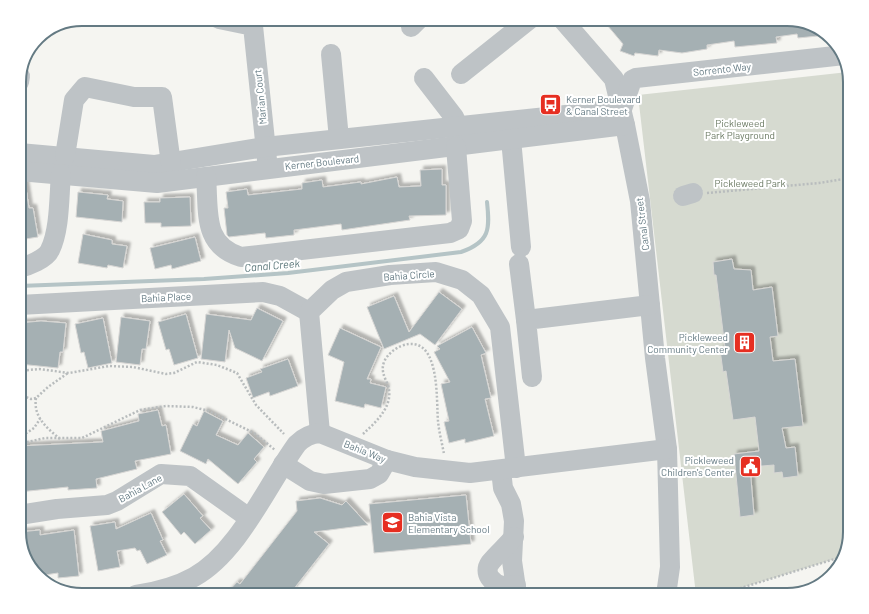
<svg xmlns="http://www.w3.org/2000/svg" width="869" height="614" font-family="Barlow,sans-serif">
	<defs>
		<filter id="shadow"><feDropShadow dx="3.5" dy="-3.5" stdDeviation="1" flood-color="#0004"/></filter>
	</defs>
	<rect width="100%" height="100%" fill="#f5f5f1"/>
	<polygon fill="#d6dad0" points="848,72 850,82 850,532 841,557 728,592 726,595 696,595 638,95"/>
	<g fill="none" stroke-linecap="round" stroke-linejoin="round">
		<path stroke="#b5c4c6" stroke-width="4" d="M19 286 204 279 288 273 461 252C490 242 490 229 487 202"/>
	</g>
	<g fill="#a5b0b3" stroke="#d7d6d4" filter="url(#shadow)">
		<polygon points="602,19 639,19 650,23 652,19 685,21 696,19 787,19 825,32 828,35 798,38 797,34 776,37 777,43 735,47 734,41 707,45 707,49 682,53 659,50 658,56 635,53 634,56 620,51 623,44"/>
		<polygon points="442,169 442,185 446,185 446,215 409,216 410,220 342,230 341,224 294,230 294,235 266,238 265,233 229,237 227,235 224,208 228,208 226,192 247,189 248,195 302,189 302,183 322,180 323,187 361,182 361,184 397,177 399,187 421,186 420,170"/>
		<polygon points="19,183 25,183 29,208 33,208 38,237 19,240"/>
		<polygon points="78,192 108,195 107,199 123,201 122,222 76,217"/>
		<polygon points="190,197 191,226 161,227 161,223 145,223 144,202 160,202 160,198"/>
		<polygon points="83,234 112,240 112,244 127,246 123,268 108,265 107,268 78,263"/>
		<polygon points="195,237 201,261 172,269 171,265 155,269 150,248"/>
		<polygon points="732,259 734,269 751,270 753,290 772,287 778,336 770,337 773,361 795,359 803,426 782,428 786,448 795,447 798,476 783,478 782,472 774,473 774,465 750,467 754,515 740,517 734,454 759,451 755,417 733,420 726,371 723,372 720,349 725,348 716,275 714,275 713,262"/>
		<polygon points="439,292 462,309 435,345 420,334 384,349 367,307 394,296 409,332"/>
		<polygon points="257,308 283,321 262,361 235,348 229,330 225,362 201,359 206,314 251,320"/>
		<polygon points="186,314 198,358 174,365 169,349 166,350 158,322"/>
		<polygon points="121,317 150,321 146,349 142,349 140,365 116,362"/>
		<polygon points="103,318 112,363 88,368 84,352 81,353 75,324"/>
		<polygon points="41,321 66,323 63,352 60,352 58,368 19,364 19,323"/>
		<polygon points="472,327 486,353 481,355 491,398 485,399 494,436 465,443 465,439 449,443 444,422 449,421 441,384 450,382 434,352 440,349 437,346"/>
		<polygon points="340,328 381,347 367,379 371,379 370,383 386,387 381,408 365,404 364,408 335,401 344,362 328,355"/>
		<polygon points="288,359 298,386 270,396 269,392 253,398 246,378 262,372 260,369"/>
		<polygon points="158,410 162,426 166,425 171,454 135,461 137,469 96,479 97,488 68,490 68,487 19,492 19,446 103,442 101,431 139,421 138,414"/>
		<polygon points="204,411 223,421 216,435 238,445 248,433 264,447 254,459 257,462 238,484 208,459 206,464 180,451 193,424 197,426"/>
		<polygon points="184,494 203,516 200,518 211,530 195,544 184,532 181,535 162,512"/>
		<polygon points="466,495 471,544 374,553 369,504"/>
		<polygon points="320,498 342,505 346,501 368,525 314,532 329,544 289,595 225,595 237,582 240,584 297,511 296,501"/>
		<polygon points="151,513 163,540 160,541 167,555 147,564 140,550 137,551 135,548 117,551 120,567 98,571 90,526 115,522 116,529"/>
		<polygon points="40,530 40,535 74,530 79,576 58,578 58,573 38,576 27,563 19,532"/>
	</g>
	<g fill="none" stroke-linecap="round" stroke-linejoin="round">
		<g stroke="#b8bcbd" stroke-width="2.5" stroke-dasharray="2 2" stroke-linecap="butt">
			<polyline points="707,193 819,183 850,178"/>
			<polyline points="19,371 39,369 69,373 109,366 133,367 166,374 174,373 197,362 217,365 237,373 256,405 284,434"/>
			<polyline points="19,394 31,399 36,398 48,387 68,373"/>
			<path d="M36 398C33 417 47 428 60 439"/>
			<path d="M363 434C377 421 396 404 387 383 384 376 381 370 384 362 387 355 394 349 401 346 441 331 436 400 438 421 439 432 442 443 444 454"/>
			<polyline points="19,438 34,428 40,419"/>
			<polyline points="19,444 45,438 82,438 140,410 166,406 193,407 209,411 254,433 275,450"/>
			<polyline points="726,595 728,592 841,557"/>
		</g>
		<g stroke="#bec3c6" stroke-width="20">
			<polyline points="219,19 253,26 267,160"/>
			<polyline points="562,19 614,79 625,125 640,201 655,358 667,449 670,567 666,595"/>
			<polyline points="411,27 419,19"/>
			<polyline points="331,54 339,139"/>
			<polyline points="461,74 530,19"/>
			<polyline points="424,78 454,117 458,126"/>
			<polyline points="19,82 20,76"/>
			<polyline points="622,109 632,80 636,78 844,55"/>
			<polyline points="511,139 521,247"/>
			<polyline points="19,153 154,165 265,147 622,109"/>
			<polyline points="65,156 74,100 85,87 134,97 162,97 171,164"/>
			<polyline points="19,171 157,183 625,125"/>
			<path d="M206 177C209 212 202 245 241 257L450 233 459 229 462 221 456 147"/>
			<polyline points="683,196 693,193"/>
			<polyline points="519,264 526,320"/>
			<path d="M19 268C28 266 46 259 50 250 60 230 59 196 61 174"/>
			<polyline points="19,305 263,292 280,296 309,312"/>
			<polyline points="532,377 526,320 650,305"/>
			<polyline points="320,433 309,312 332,290 346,282 390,275 436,272 462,280 481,295 500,327 516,468"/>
			<polyline points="283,464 310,481 324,484 370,479 379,474 387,460"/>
			<polyline points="501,470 503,488 511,504 514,521 512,561 517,595"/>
			<polyline points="19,515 57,509 107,505 117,501 161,474 190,476 249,518"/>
			<path d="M514 537C507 546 497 554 490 563 483 573 492 584 503 586 507 586 512 585 516 585"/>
			<path d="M136 595C156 592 176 587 194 577 239 552 267 485 297 444 304 437 310 434 320 433L387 460 415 467 470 473 667 449"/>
		</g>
	</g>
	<defs>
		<symbol id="bus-square" viewBox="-11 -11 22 22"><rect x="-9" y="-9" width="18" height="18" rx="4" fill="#e62e21" stroke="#fff"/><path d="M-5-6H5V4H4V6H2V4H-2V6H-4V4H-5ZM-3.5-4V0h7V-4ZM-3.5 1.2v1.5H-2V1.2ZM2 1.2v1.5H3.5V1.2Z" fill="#fff"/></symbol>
		<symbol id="building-square" viewBox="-11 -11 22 22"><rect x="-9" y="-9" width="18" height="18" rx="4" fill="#e62e21" stroke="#fff"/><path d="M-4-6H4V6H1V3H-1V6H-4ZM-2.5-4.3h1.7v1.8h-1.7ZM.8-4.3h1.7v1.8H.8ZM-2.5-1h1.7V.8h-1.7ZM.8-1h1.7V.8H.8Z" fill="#fff"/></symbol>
		<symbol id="civic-square" viewBox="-11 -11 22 22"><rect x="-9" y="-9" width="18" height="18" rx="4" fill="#e62e21" stroke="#fff"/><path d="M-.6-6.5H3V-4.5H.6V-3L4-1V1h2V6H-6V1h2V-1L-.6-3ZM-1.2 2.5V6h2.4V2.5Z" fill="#fff"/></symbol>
		<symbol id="school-square" viewBox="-11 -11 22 22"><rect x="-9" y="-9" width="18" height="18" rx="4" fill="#e62e21" stroke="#fff"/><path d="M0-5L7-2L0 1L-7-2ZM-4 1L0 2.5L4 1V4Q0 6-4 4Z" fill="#fff"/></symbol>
	</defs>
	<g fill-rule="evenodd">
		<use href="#bus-square" x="538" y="92" width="25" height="25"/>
		<use href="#building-square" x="732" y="330" width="25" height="25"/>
		<use href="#civic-square" x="738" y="454" width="25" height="25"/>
		<use href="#school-square" x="380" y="510" width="25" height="25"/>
	</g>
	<g text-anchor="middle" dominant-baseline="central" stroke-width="4" stroke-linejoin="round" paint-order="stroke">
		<g font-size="10" fill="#647a83" stroke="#fff">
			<text transform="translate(722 69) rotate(-6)">Sorrento Way</text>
			<text transform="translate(260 97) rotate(-96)">Marian Court</text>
			<text transform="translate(322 162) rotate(-6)">Kerner Boulevard</text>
			<text transform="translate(642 224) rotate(-97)">Canal Street</text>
			<text transform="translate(409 275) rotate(-4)">Bahia Circle</text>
			<text transform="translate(166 297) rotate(-3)">Bahia Place</text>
			<text transform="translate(365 451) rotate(22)">Bahia Way</text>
			<text transform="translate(140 488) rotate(-29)">Bahia Lane</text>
		</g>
		<g font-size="10" fill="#647a83" stroke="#fff" text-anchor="start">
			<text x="566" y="99">Kerner Boulevard<tspan x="566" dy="12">&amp; Canal Street</tspan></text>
			<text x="728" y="337" text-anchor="end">Pickleweed<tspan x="728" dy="12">Community Center</tspan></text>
			<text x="734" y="460" text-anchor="end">Pickleweed<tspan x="734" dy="12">Children's Center</tspan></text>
			<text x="408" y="517">Bahia Vista<tspan x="408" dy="12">Elementary School</tspan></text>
		</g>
		<g font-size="10" fill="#6b7a63" stroke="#fff">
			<text x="740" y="123">Pickleweed<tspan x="740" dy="12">Park Playground</tspan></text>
			<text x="750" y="183">Pickleweed Park</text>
		</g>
		<g font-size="11" font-style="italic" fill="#5a7679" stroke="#fff">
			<text transform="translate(272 265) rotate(-5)">Canal Creek</text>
		</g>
	</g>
	<path d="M0 0H869V614H0ZM82 26H787A56 56 0 0 1 843 82V532A56 56 0 0 1 787 588H82A56 56 0 0 1 26 532V82A56 56 0 0 1 82 26Z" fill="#fff" fill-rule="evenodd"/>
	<path fill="none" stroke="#647a83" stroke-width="2" d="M82 26H787A56 56 0 0 1 843 82V532A56 56 0 0 1 787 588H82A56 56 0 0 1 26 532V82A56 56 0 0 1 82 26Z"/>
</svg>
